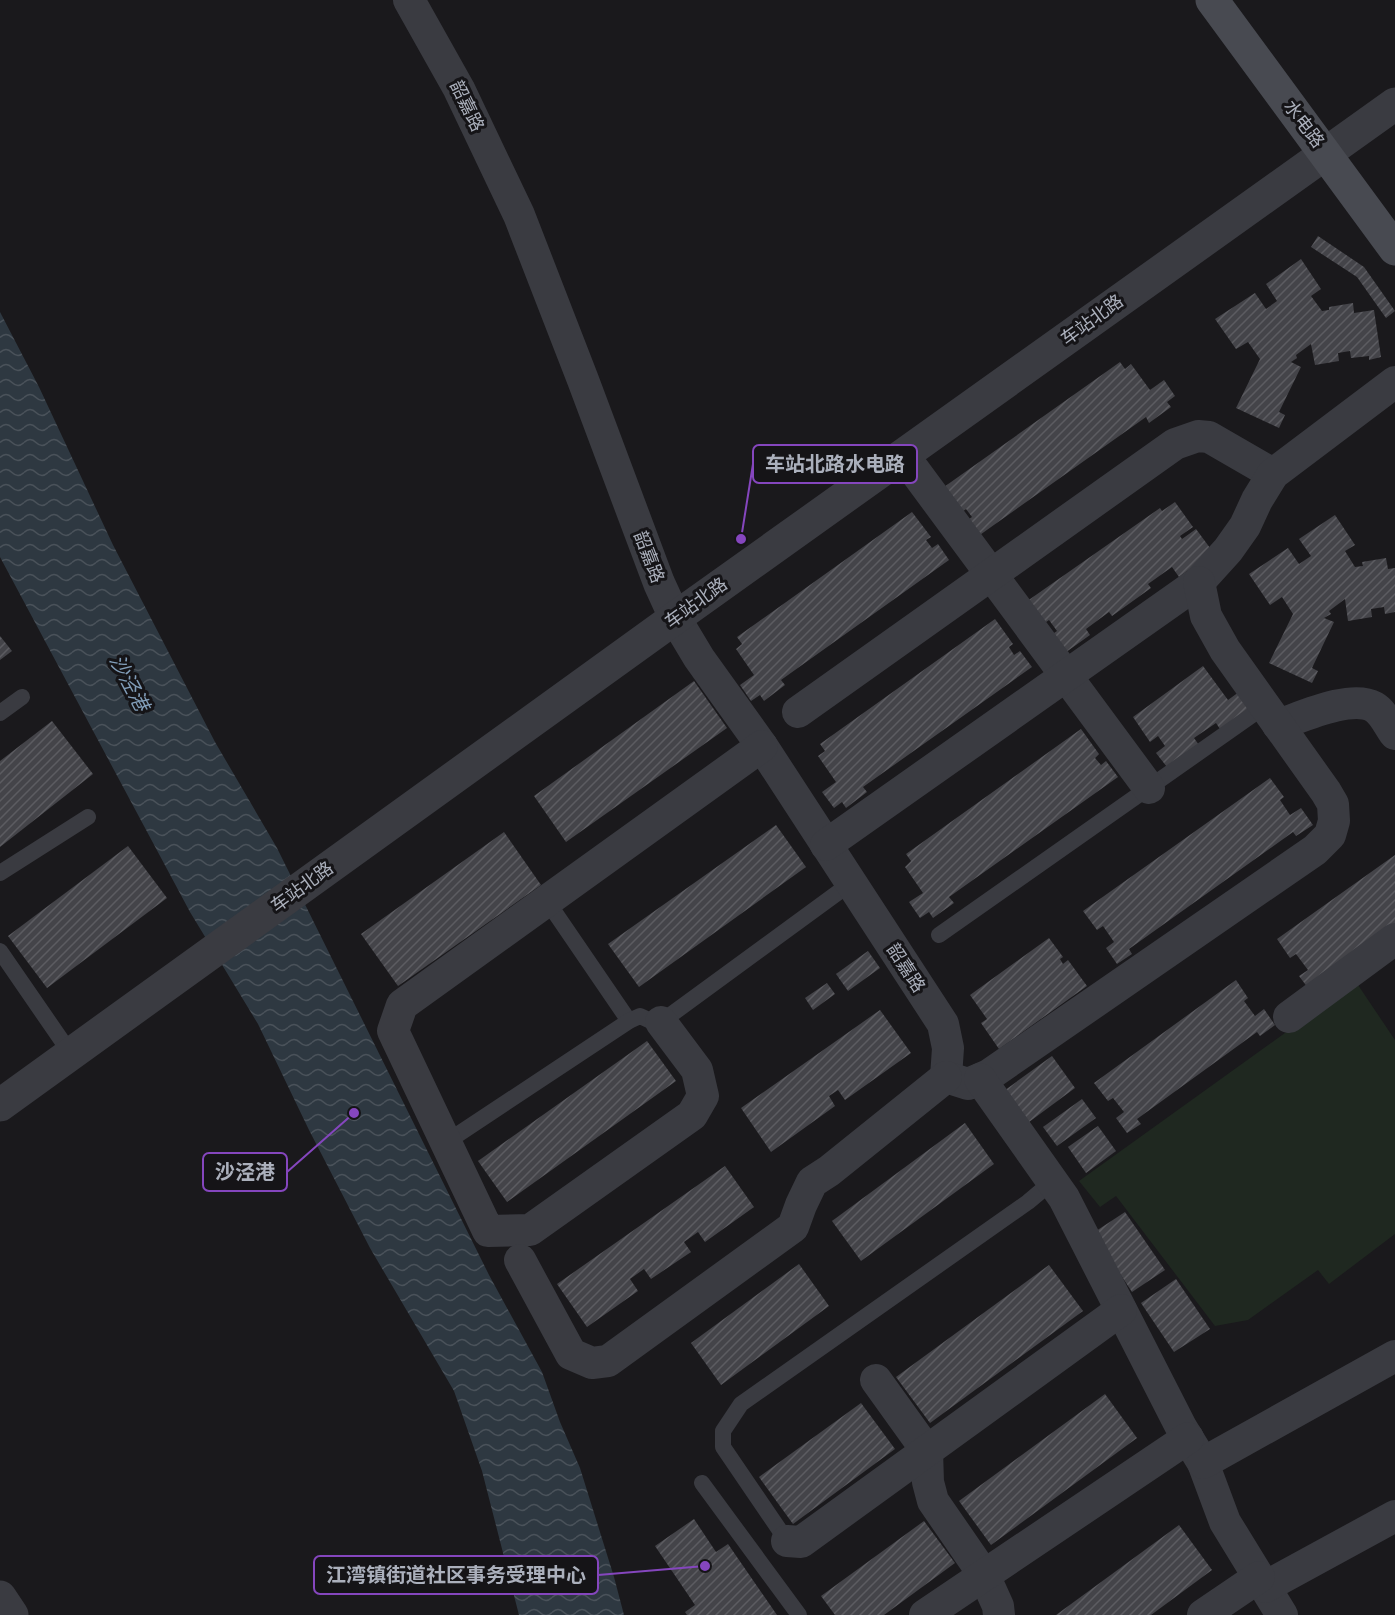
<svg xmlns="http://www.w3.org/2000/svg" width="1395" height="1615" font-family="Karla,'Noto Sans SC',sans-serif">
	<defs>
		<pattern id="water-waves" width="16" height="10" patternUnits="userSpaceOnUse" patternTransform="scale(1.5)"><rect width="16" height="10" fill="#2e3841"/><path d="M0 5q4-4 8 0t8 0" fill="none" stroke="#4a525a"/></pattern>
		<pattern id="building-hatch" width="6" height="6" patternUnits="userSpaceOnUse" patternTransform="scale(1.5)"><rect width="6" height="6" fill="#444449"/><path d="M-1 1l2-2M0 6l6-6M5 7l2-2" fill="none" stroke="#5c5c61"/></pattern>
	</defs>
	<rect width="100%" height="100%" fill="#1a191c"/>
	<polygon fill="#1f2820" points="1356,982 1395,1040 1395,1234 1329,1284 1318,1270 1248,1320 1215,1326 1116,1196 1100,1207 1079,1181"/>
	<polygon fill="url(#water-waves)" points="0,312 39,387 113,545 215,742 277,848 489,1275 542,1372 560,1422 580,1468 614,1577 624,1615 519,1615 482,1471 454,1391 370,1248 309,1130 258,1024 190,912 0,557"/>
	<g fill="url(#building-hatch)">
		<polygon points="1318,236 1364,267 1395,311 1386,318 1357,277 1311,247"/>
		<polygon points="1301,259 1321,289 1311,296 1322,311 1329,310 1329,307 1353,303 1354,313 1374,310 1381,357 1369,360 1369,356 1351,358 1350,351 1338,353 1339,361 1315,365 1311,344 1296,355 1297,358 1291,362 1301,367 1279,412 1285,415 1279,428 1236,408 1260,359 1248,342 1236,349 1215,319 1255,293 1266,309 1277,301 1266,284"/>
		<polygon points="1120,362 1125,369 1131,364 1150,390 1164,380 1175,396 1167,402 1171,407 1149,423 1146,417 977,537 966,521 972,517 966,509 962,512 944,487"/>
		<polygon points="1175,502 1193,527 1180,536 1182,539 1196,529 1213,552 1179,577 1172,567 1148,584 1151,588 1112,616 1109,612 1086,629 1090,635 1062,655 1048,637 1057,631 1049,620 1039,627 1023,604 1160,508 1162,511"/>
		<polygon points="912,512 931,537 926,540 932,548 938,544 949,560 781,680 785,685 764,701 760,695 751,701 740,685 754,675 736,649 742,644 737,637"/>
		<polygon points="1335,515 1355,545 1345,551 1355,567 1363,566 1362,562 1386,558 1388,569 1395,568 1395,612 1385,614 1384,607 1371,609 1372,617 1348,621 1345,599 1329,611 1331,614 1324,618 1334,622 1312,668 1318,671 1312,683 1269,663 1293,614 1282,597 1270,605 1249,574 1288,548 1299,564 1311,556 1299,539"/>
		<polygon points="995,619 1013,644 1009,647 1014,655 1020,651 1032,667 863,787 867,792 846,808 842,802 834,808 822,792 836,782 818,756 825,751 820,744"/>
		<polygon points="0,636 12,651 0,660"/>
		<polygon points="1203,666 1228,700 1243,689 1257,707 1222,732 1216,723 1194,738 1199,745 1167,767 1156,753 1165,746 1158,736 1150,742 1133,717"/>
		<polygon points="694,681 727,728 566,842 534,796"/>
		<polygon points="52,721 93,774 0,847 0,761"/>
		<polygon points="1081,729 1099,754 1095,758 1101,765 1106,761 1118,777 949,897 954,903 933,918 929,912 920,918 909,902 923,893 905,867 911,861 906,854"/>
		<polygon points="1270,778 1284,797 1280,800 1290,815 1301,808 1313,825 1296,836 1293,832 1129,949 1132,954 1117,964 1106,948 1114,942 1103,926 1097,930 1083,911"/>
		<polygon points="776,825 806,867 639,987 608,944"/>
		<polygon points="504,832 541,885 398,986 361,934"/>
		<polygon points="128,846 167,898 47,988 8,936"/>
		<polygon points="1395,855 1395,925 1311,992 1299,976 1308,970 1296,954 1290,958 1277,939"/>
		<polygon points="1049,938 1063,957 1060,959 1063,964 1068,960 1087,986 999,1049 981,1023 987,1019 970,995"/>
		<polygon points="868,951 880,968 848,991 836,974"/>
		<polygon points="1236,980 1248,998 1244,1001 1255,1016 1264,1009 1275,1025 1260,1036 1257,1032 1137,1119 1141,1124 1127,1133 1116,1118 1124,1112 1113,1098 1108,1101 1094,1083"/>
		<polygon points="827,983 835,994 813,1010 805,998"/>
		<polygon points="880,1010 911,1053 845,1100 838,1090 829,1096 835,1106 771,1152 741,1108"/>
		<polygon points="647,1041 676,1081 507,1202 478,1161"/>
		<polygon points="1052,1056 1075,1088 1025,1125 1001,1093"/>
		<polygon points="1082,1099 1096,1118 1057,1146 1043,1127"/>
		<polygon points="965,1123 994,1164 861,1261 832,1221"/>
		<polygon points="1098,1126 1116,1151 1086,1173 1068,1147"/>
		<polygon points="725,1166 754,1207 705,1242 698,1232 684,1242 691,1252 651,1279 644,1269 630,1279 638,1291 587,1327 557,1284"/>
		<polygon points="1125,1212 1165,1270 1132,1292 1093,1233"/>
		<polygon points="799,1264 829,1306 721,1385 691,1343"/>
		<polygon points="1049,1265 1083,1311 930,1423 896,1377"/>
		<polygon points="1176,1279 1210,1329 1174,1352 1141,1303"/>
		<polygon points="1105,1394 1137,1438 991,1545 959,1501"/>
		<polygon points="861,1403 895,1449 793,1524 759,1477"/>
		<polygon points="694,1519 716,1552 728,1544 777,1615 687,1615 685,1612 695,1605 655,1546"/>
		<polygon points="924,1521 955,1563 884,1615 835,1615 821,1596"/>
		<polygon points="1179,1525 1212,1570 1151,1615 1056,1615"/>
	</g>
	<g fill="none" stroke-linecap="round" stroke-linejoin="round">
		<g stroke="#3a3b41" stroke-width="16">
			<polyline points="0,713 22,697"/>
			<polyline points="0,873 88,817"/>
			<polyline points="547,901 629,1021"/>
			<polyline points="939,935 1265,706"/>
			<polyline points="0,951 71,1054"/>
			<polyline points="445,1143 629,1021 640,1016 653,1022 661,1022 851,883"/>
			<polyline points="702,1483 799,1615"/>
			<polyline points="787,1541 723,1447 723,1431 741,1404 1028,1202 1053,1181"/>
		</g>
		<g stroke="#3a3b41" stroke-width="32">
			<polyline points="409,0 459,89 519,215 583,380 659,583 675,618 699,658 762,746 943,1024 948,1048 946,1077"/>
			<polyline points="903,455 1149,788"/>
			<polyline points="798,712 1175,444 1198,436 1209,437 1273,474"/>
			<path d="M1278 725C1302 717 1351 694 1374 707 1383 712 1389 726 1395 734"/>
			<polyline points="826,845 1199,582 1228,550 1245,526 1257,500 1273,474 1395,382"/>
			<polyline points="1289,1017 1395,939"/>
			<polyline points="661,1022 697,1070 703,1096 692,1115 530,1230 488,1231 393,1031 402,1005 762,746"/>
			<polyline points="946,1077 968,1084 989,1075 1315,850 1330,835 1334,821 1333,804 1326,792 1225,650 1206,616 1199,582"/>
			<polyline points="980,1079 1064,1198 1181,1427 1203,1463 1225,1522 1282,1615"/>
			<polyline points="520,1260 571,1354 592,1363 608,1361 793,1227 801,1205 812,1182 829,1171 946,1077"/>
			<polyline points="876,1380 927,1451 928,1482 933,1501 984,1575 998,1606 999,1615"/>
			<polyline points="1203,1463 1395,1356"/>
			<polyline points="787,1541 801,1542 1121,1310"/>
			<polyline points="1265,1587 1395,1516"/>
			<polyline points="925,1615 1188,1438"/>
			<polyline points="1203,1615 1259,1577"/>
		</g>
		<g stroke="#3a3b41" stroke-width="33">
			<polyline points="0,1105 675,618 1395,104"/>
			<polyline points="0,1597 12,1615"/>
		</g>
		<polyline stroke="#484a51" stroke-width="33" points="1212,0 1395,249"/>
	</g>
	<g text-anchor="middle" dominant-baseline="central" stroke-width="6" stroke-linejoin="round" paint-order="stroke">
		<g font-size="18" fill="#abb0bc" stroke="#151417">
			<text transform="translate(467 106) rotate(64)">韶嘉路</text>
			<text transform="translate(1304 124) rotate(53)">水电路</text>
			<text transform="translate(1092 320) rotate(-36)">车站北路</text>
			<text transform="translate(649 557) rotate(69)">韶嘉路</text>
			<text transform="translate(696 603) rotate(-36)">车站北路</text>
			<text transform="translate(302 887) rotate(-36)">车站北路</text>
			<text transform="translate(906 968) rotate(57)">韶嘉路</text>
		</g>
		<g font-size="20" font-style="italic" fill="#819db8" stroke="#151417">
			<text transform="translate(129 683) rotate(62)">沙泾港</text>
		</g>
	</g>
	<path fill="none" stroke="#8546be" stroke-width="2" d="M741 539L753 464M354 1113L287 1172M705 1566L598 1575"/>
	<g fill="#8546be" stroke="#151417" stroke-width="2">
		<circle cx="741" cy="539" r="6"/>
		<circle cx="354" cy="1113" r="6"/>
		<circle cx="705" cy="1566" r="6"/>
	</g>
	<g fill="#151417" stroke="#8546be" stroke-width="2">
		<rect x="753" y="445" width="164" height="38" rx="6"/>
		<rect x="203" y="1153" width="84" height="38" rx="6"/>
		<rect x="314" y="1556" width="284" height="38" rx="6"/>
	</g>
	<g font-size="20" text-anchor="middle" font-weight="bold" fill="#abb0bc">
		<text x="835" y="471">车站北路水电路</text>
		<text x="245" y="1179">沙泾港</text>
		<text x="456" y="1582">江湾镇街道社区事务受理中心</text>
	</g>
</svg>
